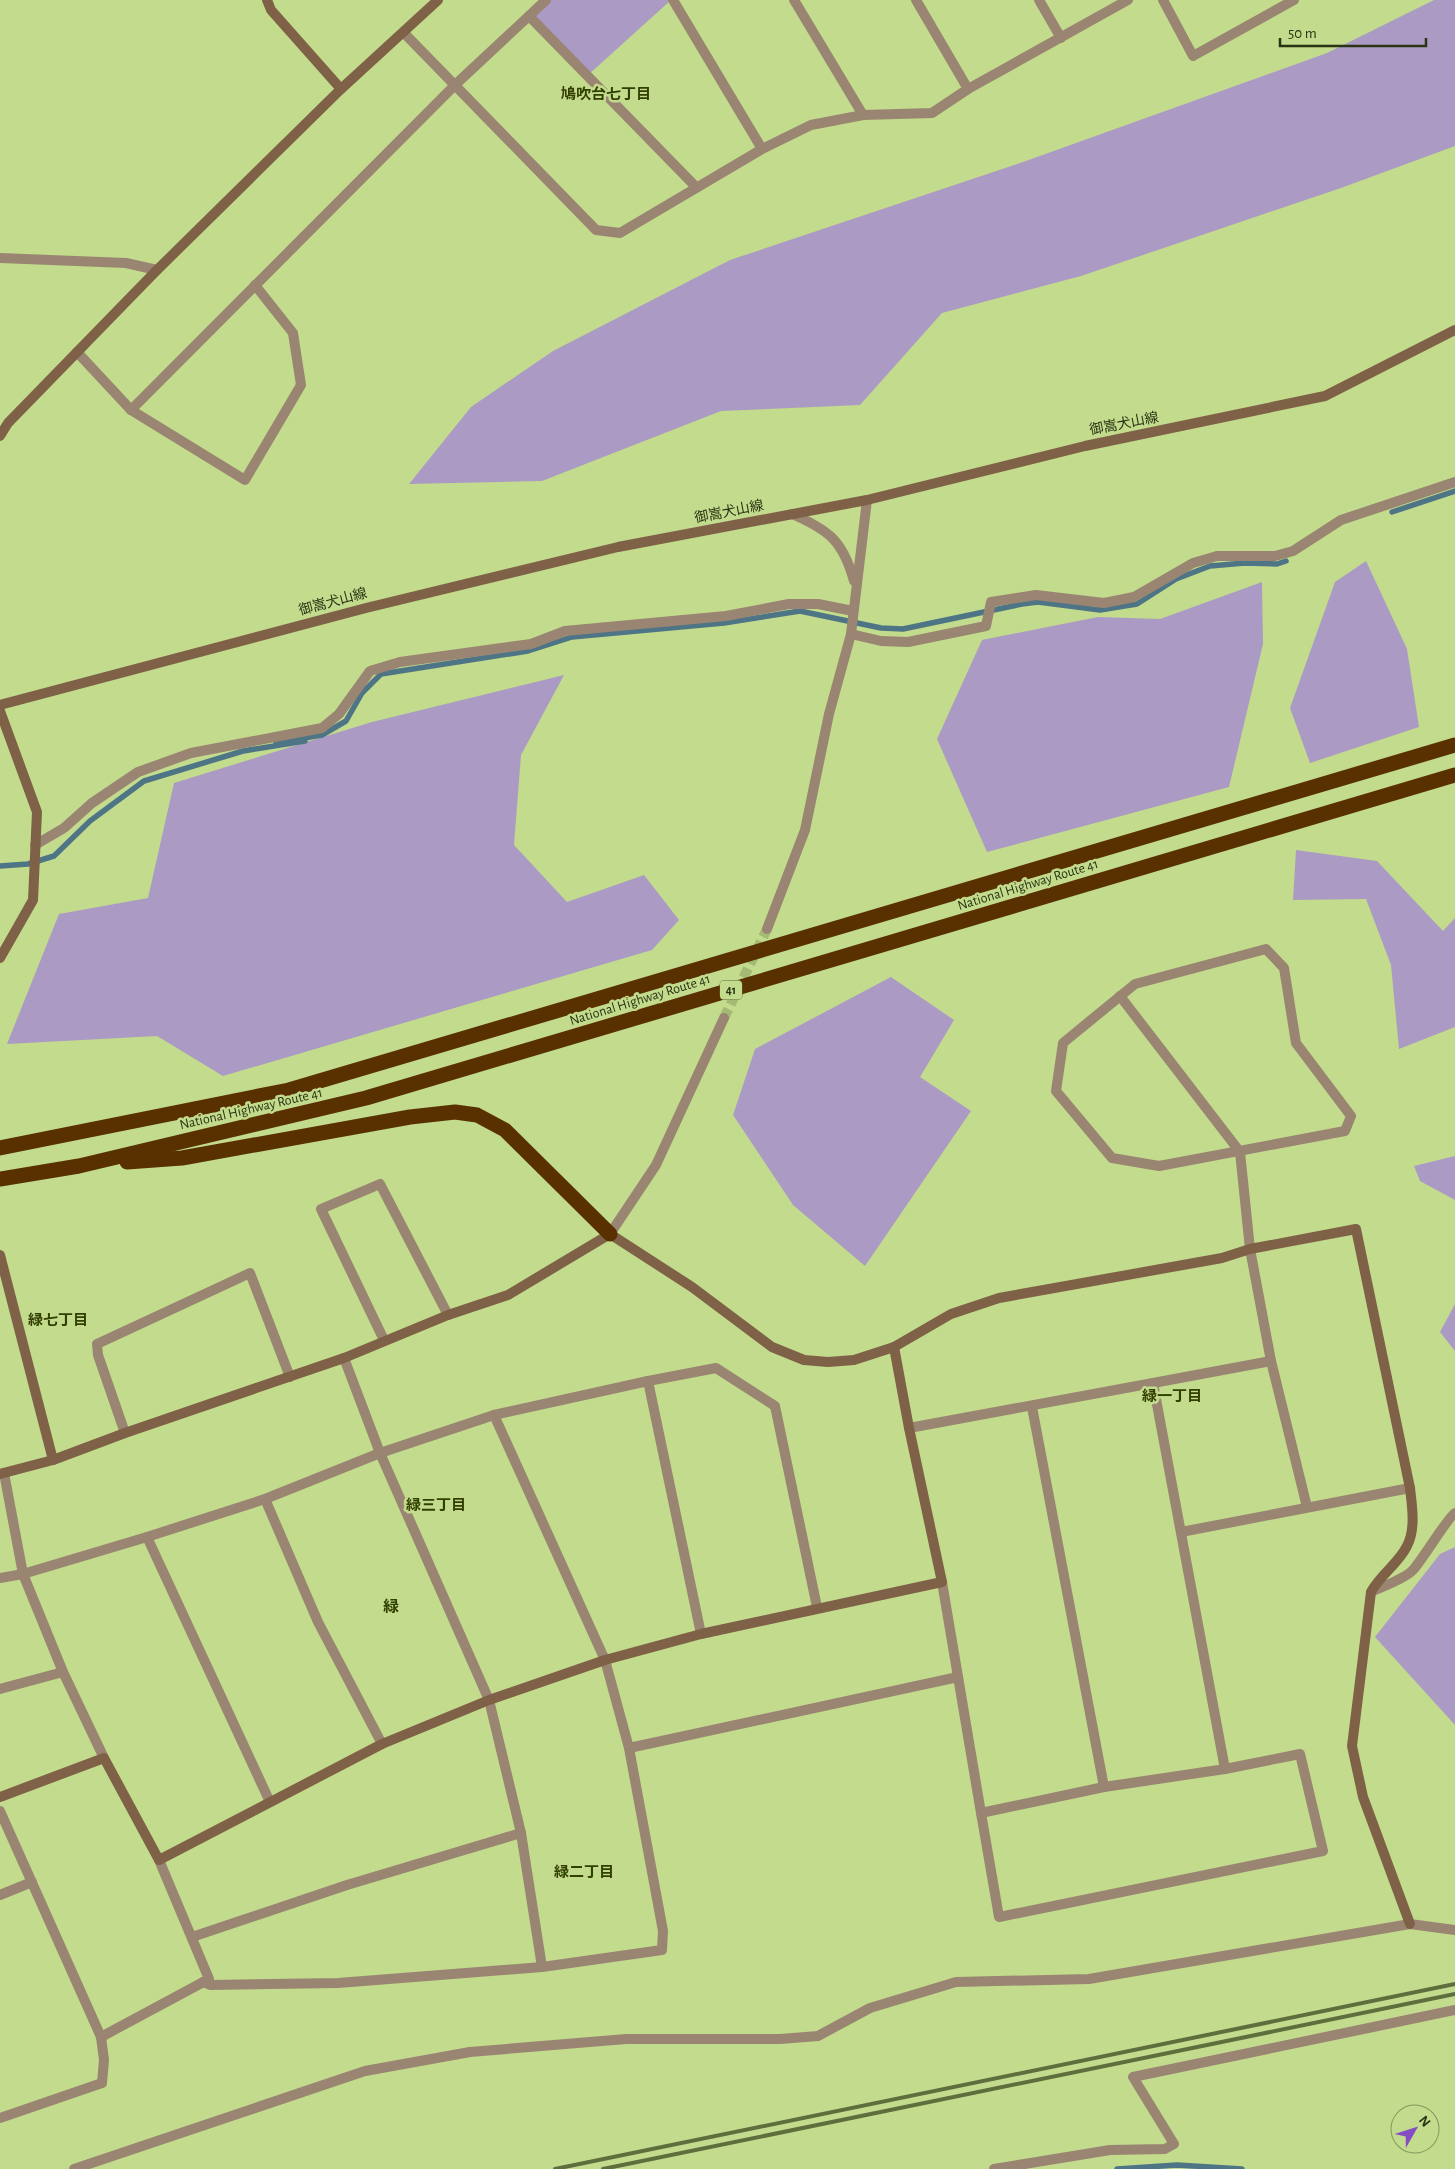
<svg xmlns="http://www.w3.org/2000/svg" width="1455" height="2169" font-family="'Alegreya Sans','Noto Sans JP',sans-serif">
	<rect width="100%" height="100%" fill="#c3db8c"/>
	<g fill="#ab9bc4">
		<polygon points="546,0 671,0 587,76 529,16"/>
		<polygon points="1434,0 1455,0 1455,146 1341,188 1081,276 942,313 860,405 721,411 542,481 409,484 471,407 553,351 730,260 1023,162 1327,53"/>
		<polygon points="1366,561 1407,649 1419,727 1310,763 1290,708 1335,582"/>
		<polygon points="1262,582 1263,644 1229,787 987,852 937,739 982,640 1098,617 1160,619"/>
		<polygon points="564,675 521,755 514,845 567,902 644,875 679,920 652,950 223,1076 157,1036 7,1044 59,914 148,898 174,783 372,722"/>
		<polygon points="1296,850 1377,861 1443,931 1455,918 1455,1027 1399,1049 1391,965 1366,899 1293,900"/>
		<polygon points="891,977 954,1020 920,1077 971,1111 865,1266 793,1205 733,1115 755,1049"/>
		<polygon points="1455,1156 1455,1200 1420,1181 1414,1166"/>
		<polygon points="1455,1304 1455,1351 1440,1332"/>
		<polygon points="1455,1547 1455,1725 1375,1637 1440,1554"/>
	</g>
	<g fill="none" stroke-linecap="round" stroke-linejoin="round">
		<g stroke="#4e7586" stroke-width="5.5">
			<polyline points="1392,512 1455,491"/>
			<polyline points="0,866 28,864 54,856 90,821 144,781 243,751 305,741 276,743 322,735 346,721 362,693 381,674 528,651 572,637 724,623 800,611 881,628 903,629 1022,604 1038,602 1100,610 1137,604 1176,579 1210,566 1245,563 1277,564 1286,561"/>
			<polyline points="1117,2169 1177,2165 1242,2169"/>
		</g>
		<polyline stroke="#a4b974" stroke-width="10" stroke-dasharray="10 5" stroke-linecap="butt" points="724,1018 767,929"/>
		<polyline stroke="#9a8573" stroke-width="10" points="994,2169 1110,2150 1165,2149 1174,2144 1133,2077 1455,2010"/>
		<g stroke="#9a8573" stroke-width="10">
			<polyline points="673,0 762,149"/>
			<polyline points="794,0 863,115"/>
			<polyline points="916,0 968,89"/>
			<polyline points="1039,0 1061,38"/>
			<polyline points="1163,0 1193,56 1294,0"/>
			<polyline points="529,16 696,187"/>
			<polyline points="404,33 596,230 620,233 762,149 811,125 863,115 932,113 968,89 1128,0"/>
			<polyline points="0,258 126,263 157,270"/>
			<polyline points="77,352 131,410 456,84 546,0"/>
			<polyline points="131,410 245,480 301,385 293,333 255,285"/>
			<path d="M792 514C829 530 843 541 854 581"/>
			<polyline points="851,634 881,641 908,642 986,626 991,602 1036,595 1104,603 1134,597 1193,563 1217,556 1275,556 1293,551 1341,520 1455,482"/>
			<polyline points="35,845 64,828 92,803 138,772 191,753 322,728 339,714 370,671 400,662 531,644 565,631 726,616 789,604 818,604 853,611"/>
			<polyline points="767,929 805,830 829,714 851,634 867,500"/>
			<polygon points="1266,949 1284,968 1296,1043 1351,1116 1345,1131 1159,1166 1112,1158 1056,1091 1063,1043 1135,984"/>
			<polyline points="1120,996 1240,1152 1250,1249 1271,1361 1307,1507"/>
			<polyline points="610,1234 656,1165 724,1018"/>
			<polyline points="384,1340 321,1209 380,1184 448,1315"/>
			<polyline points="344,1358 380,1453 489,1700 521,1833"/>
			<polyline points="648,1381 701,1634"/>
			<polyline points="1153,1383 1271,1361"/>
			<polyline points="1032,1407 1104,1787"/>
			<polyline points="909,1428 1153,1383 1225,1769 1104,1787 981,1813 942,1582"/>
			<polyline points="125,1433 98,1355 97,1344 250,1273 290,1377"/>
			<polyline points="4,1473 23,1574 63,1672 104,1758"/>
			<polyline points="265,1499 318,1622 382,1744"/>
			<polyline points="1181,1532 1410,1488"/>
			<polyline points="147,1537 270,1802"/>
			<polyline points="0,1578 23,1574 147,1537 265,1499 380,1453 494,1415 648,1381 716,1368 775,1406 817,1607"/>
			<path d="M1371 1592C1383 1586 1403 1580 1413 1570 1423 1559 1448 1517 1455 1513"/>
			<polyline points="0,1689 63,1672"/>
			<polyline points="629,1748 958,1677"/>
			<polyline points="0,1811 101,2037 104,2060 102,2083 0,2118"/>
			<polyline points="981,1813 999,1917 1323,1851 1300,1754 1225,1769"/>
			<polyline points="0,1895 32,1882"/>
			<polyline points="192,1937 347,1885 521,1833 542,1967 662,1950 663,1931 629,1748 605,1660 494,1415"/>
			<polyline points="203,1982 210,1985 338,1983 542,1967"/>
			<polyline points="101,2037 209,1979 159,1860"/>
			<polyline points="74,2169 365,2071 470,2052 626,2039 780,2039 818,2036 870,2008 956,1982 1089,1979 1410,1924 1455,1930"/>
		</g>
		<g stroke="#7f6147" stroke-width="10">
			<polyline points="267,0 271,10 341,89"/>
			<polyline points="0,436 8,423 157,270 341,89 438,0"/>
			<polyline points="0,705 366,608 618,547 867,500 1085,446 1325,396 1455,330"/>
			<polyline points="0,711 37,812 33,900 0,958"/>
			<polyline points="0,1255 53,1460"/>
			<path d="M0 1474 53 1460 125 1433 344 1358 448 1315 508 1295 610 1234 692 1287 772 1347 804 1360 828 1362 854 1360 894 1347 951 1314 999 1298 1222 1258 1250 1249 1356 1229 1410 1488C1412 1506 1416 1529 1407 1546 1399 1563 1380 1575 1371 1592L1352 1746 1363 1797 1410 1924"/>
			<polyline points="0,1797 104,1758 159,1860 382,1744 489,1700 605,1660 701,1634 942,1582 909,1428 894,1347"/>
		</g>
		<g stroke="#593101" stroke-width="15">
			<polyline points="0,1148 289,1090 1455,745"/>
			<polyline points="127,1162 182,1158 410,1117 455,1112 477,1115 505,1130 610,1234"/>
			<polyline points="0,1179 79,1166 366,1098 1455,775"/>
		</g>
		<g stroke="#5f6e3d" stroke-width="4">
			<polyline points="555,2169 1455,1984"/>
			<polyline points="603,2169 1455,1994"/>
		</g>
	</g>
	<g text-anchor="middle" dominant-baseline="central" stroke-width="5" stroke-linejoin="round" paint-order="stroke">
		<rect fill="#c3db8c" stroke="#586537" stroke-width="1" x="720" y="980.5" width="22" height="19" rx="4"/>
		<g font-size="12" font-weight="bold" fill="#2a3313">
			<text x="731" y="990">41</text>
		</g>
		<g font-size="14" fill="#2a3313" stroke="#c3db8c">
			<text transform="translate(1124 424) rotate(-11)">御嵩犬山線</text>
			<text transform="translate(729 512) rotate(-11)">御嵩犬山線</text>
			<text transform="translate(333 602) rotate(-15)">御嵩犬山線</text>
			<text transform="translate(1028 885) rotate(-17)">National Highway Route 41</text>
			<text transform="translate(640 1000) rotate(-17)">National Highway Route 41</text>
			<text transform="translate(251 1109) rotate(-13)">National Highway Route 41</text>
		</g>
		<g font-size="15" font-weight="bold" fill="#323f00" stroke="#c3db8c">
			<text x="606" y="94">鳩吹台七丁目</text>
			<text x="58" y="1320">緑七丁目</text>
			<text x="1172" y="1396">緑一丁目</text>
			<text x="436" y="1505">緑三丁目</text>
			<text x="584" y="1872">緑二丁目</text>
		</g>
		<g font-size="16" font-weight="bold" fill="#323f00" stroke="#c3db8c">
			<text x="391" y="1607">緑</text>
		</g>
	</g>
	<g transform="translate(1415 2129) rotate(51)"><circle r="24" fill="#c3db8c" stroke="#86985c"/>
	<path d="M0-4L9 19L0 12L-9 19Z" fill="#854dc4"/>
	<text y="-8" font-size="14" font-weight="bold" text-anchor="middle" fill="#2a3313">N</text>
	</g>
	<path d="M1280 38v8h146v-8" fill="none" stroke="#2a3313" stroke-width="2.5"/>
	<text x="1288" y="38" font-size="15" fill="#2a3313" stroke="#c3db8c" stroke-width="4" paint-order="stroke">50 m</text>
</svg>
